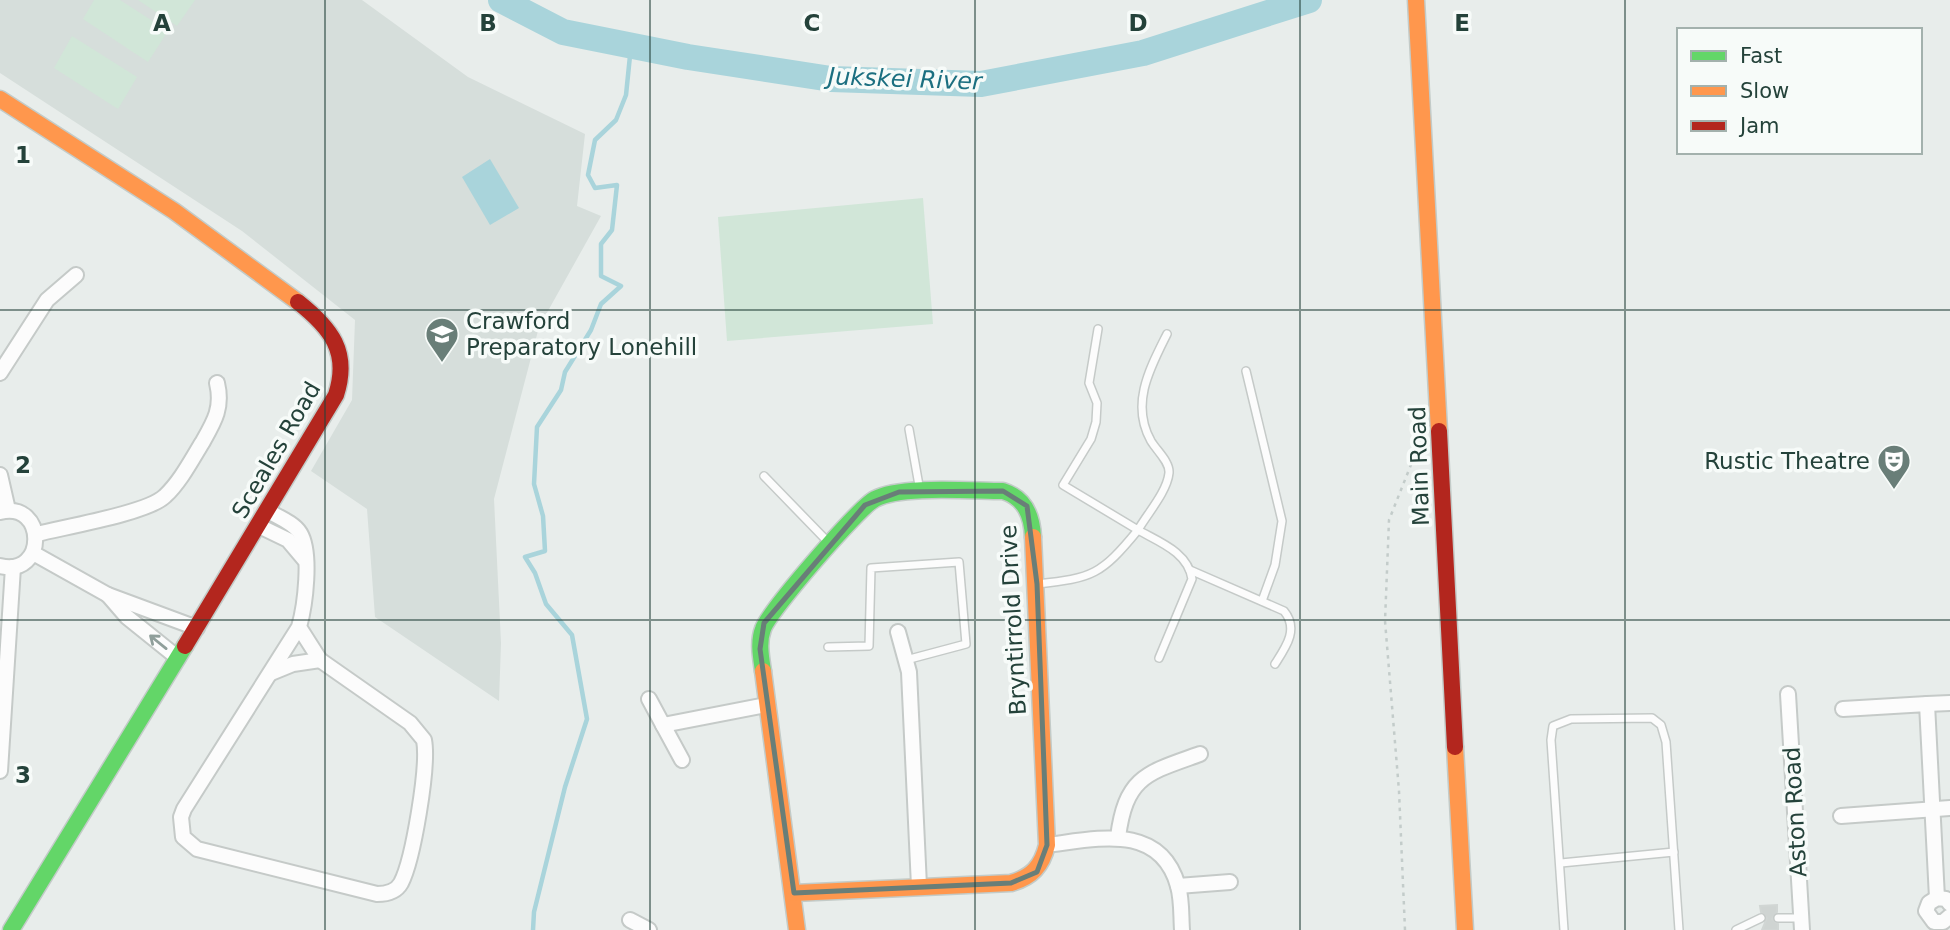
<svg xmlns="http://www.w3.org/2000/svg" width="1950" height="930" font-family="'DejaVu Sans',sans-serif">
	<rect width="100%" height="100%" fill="#e8edeb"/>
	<polygon fill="#d6dedb" points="0,0 362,0 468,77 585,134 577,206 601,216 539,327 494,499 501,643 499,701 375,617 367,509 311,471 352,400 355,320 242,231 0,73"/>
	<g fill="#d1e6d8">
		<polygon points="94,0 120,0 168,31 148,62 83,19"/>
		<polygon points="138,0 195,0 177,26"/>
		<polygon points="72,36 137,77 118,109 54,68"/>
		<polygon points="923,198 933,324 727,341 718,217"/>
	</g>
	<polygon fill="#a9d4db" points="490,159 519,208 490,225 462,177"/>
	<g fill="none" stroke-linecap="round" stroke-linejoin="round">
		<polyline stroke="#a9d4db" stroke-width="4.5" points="533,930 534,912 565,787 587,719 572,635 546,604 535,573 525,557 545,551 543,516 534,484 537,427 561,390 565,372 591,330 601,304 621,286 601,276 601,244 612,230 617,185 595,188 588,175 595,140 616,120 626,95 631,46"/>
		<polyline stroke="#a9d4db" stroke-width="26" points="501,0 563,32 688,57 831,79 981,84 1143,53 1309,0"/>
	</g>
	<polygon fill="#cfd4d2" stroke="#d1d6d4" stroke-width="2" points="1777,905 1777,912 1772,919 1778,924 1778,930 1762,930 1767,918 1761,912 1760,906"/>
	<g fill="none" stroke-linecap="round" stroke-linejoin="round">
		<defs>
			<g id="lane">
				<path d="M1098 329 1089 383 1097 403 1096 422 1091 439 1063 485 1138 530C1147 514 1167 492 1169 473 1170 462 1157 451 1151 441 1130 404 1150 368 1167 334"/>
				<polyline points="1246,371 1282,521 1275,565 1262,601"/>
				<polyline points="909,429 920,491"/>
				<polyline points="764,476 829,543"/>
				<path d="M1190 570 1284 611C1299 629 1286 647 1275 664"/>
				<path d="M1037 584C1093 578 1101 575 1138 530 1159 542 1188 552 1192 579L1159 658"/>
				<polyline points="828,647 869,646 871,568 959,562 966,644 906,660"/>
				<polyline points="1561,863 1674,852"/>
				<polyline points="1778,918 1801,918"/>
				<polyline points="1564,930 1551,740 1553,726 1571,719 1652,718 1661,725 1666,742 1679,930"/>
				<polyline points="1736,930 1761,918"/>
			</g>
			<g id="street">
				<polyline points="0,373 47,300 76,275"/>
				<polyline points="0,475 8,510"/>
				<path d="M268 511C278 517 294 523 300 533 312 553 305 606 299 627L184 809 181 817 183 837 197 849 377 894C386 894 396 892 401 883 413 860 429 766 424 740L410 723 320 660 299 627"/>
				<path d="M0 512C47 500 47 578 0 566"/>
				<polyline points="259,526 288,540 304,559"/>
				<path d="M37 534C64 527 148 513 165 496 180 482 191 461 202 443 214 422 223 408 217 383"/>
				<polyline points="33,553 108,595 197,628"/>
				<polyline points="108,595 127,617 178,658"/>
				<polyline points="898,632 909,672 919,886"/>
				<polyline points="271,673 293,664 320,660"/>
				<polyline points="1788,694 1802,930"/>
				<polyline points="649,699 663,725 766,705"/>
				<polyline points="1927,704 1950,703"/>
				<polyline points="1843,709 1927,704 1937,898"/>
				<polyline points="663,725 682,760"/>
				<polyline points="0,771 13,567"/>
				<polyline points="1841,816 1950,808"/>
				<path d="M1118 837C1126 776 1147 773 1200 754"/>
				<path d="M1047 845C1096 839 1160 822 1178 886 1182 900 1181 916 1182 930"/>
				<polyline points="1178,886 1230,882"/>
				<polyline points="1950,904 1946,899 1937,898 1929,903 1926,911 1934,922 1943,922 1950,916"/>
				<polyline points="630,920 649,930"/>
			</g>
			<g id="fast">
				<path d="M763 671C761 657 758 642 763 629 769 611 859 507 875 499 900 485 972 491 1003 491 1025 498 1032 515 1033 537"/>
				<polyline points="11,930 185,646"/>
			</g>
			<g id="slow">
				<polyline points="1416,0 1439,431"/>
				<polyline points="0,99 174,211 298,302"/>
				<polyline points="763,671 797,930"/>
				<polyline points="1455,747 1465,930"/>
				<path d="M794 893 1011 883C1032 877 1042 866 1047 845L1033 537"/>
			</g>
			<g id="jam">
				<polyline points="1439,431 1455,747"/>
				<path d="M185 646 336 395C350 352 331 328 298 302"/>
			</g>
		</defs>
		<use href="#lane" stroke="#c5cac8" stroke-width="10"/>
		<use href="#street" stroke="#c5cac8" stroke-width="18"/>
		<use href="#fast" stroke="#c3cbc8" stroke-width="19"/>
		<use href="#slow" stroke="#c3cbc8" stroke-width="19"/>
		<use href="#jam" stroke="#c3cbc8" stroke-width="19"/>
		<polyline stroke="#c3ccca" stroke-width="2.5" stroke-dasharray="3.5 5" stroke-linecap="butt" points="1405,930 1399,791 1385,621 1389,520 1422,437"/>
		<use href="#lane" stroke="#fcfcfc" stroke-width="7"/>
		<use href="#street" stroke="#fcfcfc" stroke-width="14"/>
		<use href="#fast" stroke="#63d668" stroke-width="16"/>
		<use href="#slow" stroke="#ff974d" stroke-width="16"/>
		<use href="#jam" stroke="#b3261e" stroke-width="16"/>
	</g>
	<defs><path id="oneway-shaft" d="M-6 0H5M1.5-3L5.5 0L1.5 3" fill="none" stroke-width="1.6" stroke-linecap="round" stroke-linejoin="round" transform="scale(1.75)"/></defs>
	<use stroke="#909f9b" href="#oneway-shaft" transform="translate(158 642) rotate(-141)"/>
	<path fill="none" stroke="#697e78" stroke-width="5" stroke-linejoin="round" d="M1003 491 1027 506 1037 584 1047 845 1037 872 1011 883 794 893 760 649 764 623 865 505 899 492Z"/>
	<path fill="none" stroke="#24423a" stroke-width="2" stroke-opacity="0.55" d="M325 0V930M650 0V930M975 0V930M1300 0V930M1625 0V930M0 310H1950M0 620H1950"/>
	<defs>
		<symbol id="school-pin" viewBox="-11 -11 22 30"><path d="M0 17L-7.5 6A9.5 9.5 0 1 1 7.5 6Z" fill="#697e78" stroke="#f7fbf9"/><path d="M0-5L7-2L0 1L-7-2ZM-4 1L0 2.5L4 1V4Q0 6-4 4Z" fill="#fff"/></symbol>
		<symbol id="theatre-pin" viewBox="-11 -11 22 30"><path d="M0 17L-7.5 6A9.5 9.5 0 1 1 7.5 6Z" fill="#697e78" stroke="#f7fbf9"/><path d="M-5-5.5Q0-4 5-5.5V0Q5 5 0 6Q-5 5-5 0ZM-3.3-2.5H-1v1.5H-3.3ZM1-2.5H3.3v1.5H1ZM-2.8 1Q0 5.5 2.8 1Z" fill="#fff"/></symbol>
	</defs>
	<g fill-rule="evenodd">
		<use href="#school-pin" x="423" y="315" width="38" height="52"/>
		<use href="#theatre-pin" x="1875" y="442" width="38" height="52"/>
	</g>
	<g text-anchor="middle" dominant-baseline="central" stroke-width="7" stroke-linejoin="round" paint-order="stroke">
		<g font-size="23" fill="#24423a" stroke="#f7fbf9" text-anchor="start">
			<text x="466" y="321">Crawford<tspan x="466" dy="26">Preparatory Lonehill</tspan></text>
			<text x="1870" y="461" text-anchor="end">Rustic Theatre</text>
		</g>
		<g font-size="23" fill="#24423a" stroke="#f7fbf9">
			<text transform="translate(276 450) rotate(-60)">Sceales Road</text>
			<text transform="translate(1419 466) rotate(-92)">Main Road</text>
			<text transform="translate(1013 620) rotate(-93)">Bryntirrold Drive</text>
			<text transform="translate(1795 812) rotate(-93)">Aston Road</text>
		</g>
		<g font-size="24" font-style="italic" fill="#1c6f80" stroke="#f7fbf9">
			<text transform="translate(905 79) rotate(2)">Jukskei River</text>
		</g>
	</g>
	<g font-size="23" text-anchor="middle" font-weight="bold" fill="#24423a" stroke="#f7fbf9" stroke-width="7" stroke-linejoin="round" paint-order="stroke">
		<text x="162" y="31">A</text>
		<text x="488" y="31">B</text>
		<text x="812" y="31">C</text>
		<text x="1138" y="31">D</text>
		<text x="1462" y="31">E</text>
		<text x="23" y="163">1</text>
		<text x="23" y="473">2</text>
		<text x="23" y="783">3</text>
	</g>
	<rect x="1677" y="28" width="245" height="126" fill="#f7fbf9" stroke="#a3b1ad" stroke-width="2"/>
	<rect x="1691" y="51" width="35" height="10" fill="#63d668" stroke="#a3b1ad" stroke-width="2"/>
	<text x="1740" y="63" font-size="21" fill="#24423a">Fast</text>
	<rect x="1691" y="86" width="35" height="10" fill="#ff974d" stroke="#a3b1ad" stroke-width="2"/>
	<text x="1740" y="98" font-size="21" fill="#24423a">Slow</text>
	<rect x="1691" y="121" width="35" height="10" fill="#b3261e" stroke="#a3b1ad" stroke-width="2"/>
	<text x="1740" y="133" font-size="21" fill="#24423a">Jam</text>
</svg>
